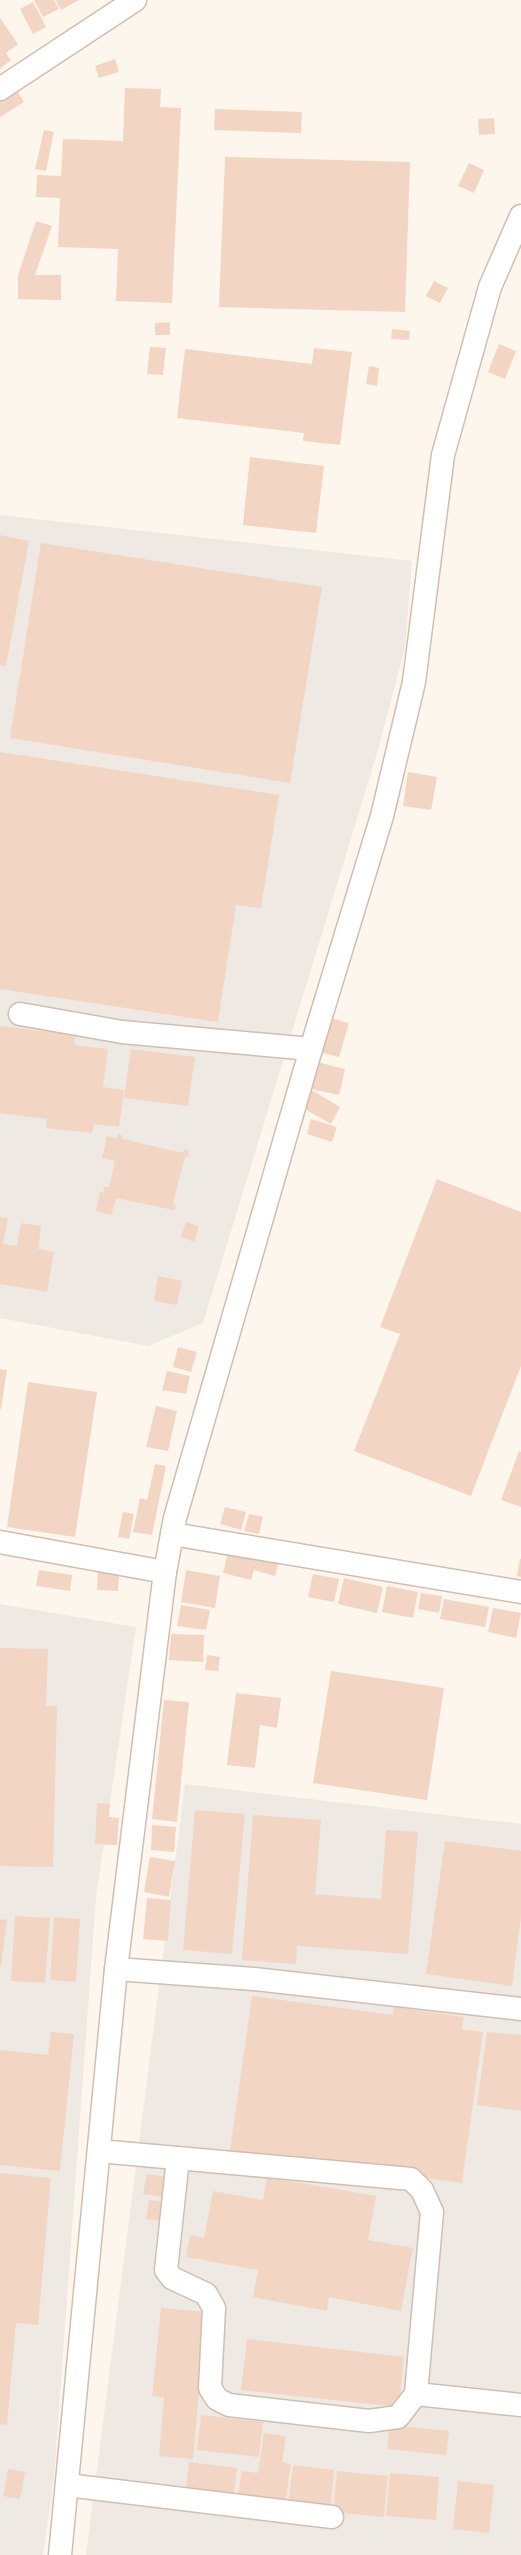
<svg xmlns="http://www.w3.org/2000/svg" width="521" height="2555" font-family="'Public Sans',sans-serif">
	<rect width="100%" height="100%" fill="#fdf6ec"/>
	<g fill="#efe9e4">
		<polygon points="0,515 412,561 405,648 378,750 203,1323 148,1346 0,1318"/>
		<polygon points="0,1604 136,1627 96,1897 54,2479 43,2555 0,2555"/>
		<polygon points="185,1784 521,1824 521,2555 86,2555"/>
	</g>
	<g fill="#f3d5c3">
		<polygon points="34,0 54,0 59,9 43,17"/>
		<polygon points="56,0 79,0 61,10"/>
		<polygon points="33,2 46,27 33,34 20,9"/>
		<polygon points="0,18 18,44 6,53 11,60 0,69"/>
		<polygon points="115,59 119,72 99,78 95,66"/>
		<polygon points="14,86 24,102 0,117 0,95"/>
		<polygon points="125,88 161,89 160,107 181,108 172,303 116,301 118,249 58,247 60,198 36,197 37,175 61,176 63,139 123,141"/>
		<polygon points="215,109 302,112 301,133 214,130"/>
		<polygon points="494,118 495,134 479,135 478,119"/>
		<polygon points="44,130 54,132 46,171 35,169"/>
		<polygon points="225,157 410,162 405,312 219,307"/>
		<polygon points="469,163 484,170 474,193 458,186"/>
		<polygon points="36,221 52,226 35,275 61,275 61,300 18,299 18,275"/>
		<polygon points="434,281 448,288 440,303 426,296"/>
		<polygon points="170,322 170,335 155,335 155,323"/>
		<polygon points="392,329 410,331 409,340 391,339"/>
		<polygon points="499,344 516,351 505,379 488,372"/>
		<polygon points="150,347 166,348 163,375 147,374"/>
		<polygon points="314,348 352,352 340,445 303,441 304,433 177,418 185,349 312,364"/>
		<polygon points="369,366 379,368 377,386 366,384"/>
		<polygon points="250,457 324,466 316,533 243,525"/>
		<polygon points="0,535 29,541 6,666 0,665"/>
		<polygon points="41,543 322,587 290,783 10,738"/>
		<polygon points="0,752 279,795 261,908 236,905 218,1022 0,989"/>
		<polygon points="408,772 437,777 431,810 403,806"/>
		<polygon points="330,1018 349,1023 339,1057 319,1052"/>
		<polygon points="0,1026 76,1035 74,1045 108,1049 103,1087 124,1090 119,1127 94,1124 92,1133 46,1128 47,1119 0,1113"/>
		<polygon points="131,1049 195,1057 188,1106 124,1098"/>
		<polygon points="313,1061 345,1069 339,1095 307,1088"/>
		<polygon points="308,1088 340,1107 331,1124 298,1105"/>
		<polygon points="311,1119 337,1127 332,1142 307,1134"/>
		<polygon points="119,1134 122,1135 123,1139 182,1153 185,1149 188,1150 189,1156 185,1157 173,1203 176,1206 175,1209 173,1210 116,1198 111,1215 96,1211 100,1192 104,1193 103,1187 109,1187 115,1161 102,1158 107,1136 116,1138"/>
		<polygon points="437,1179 521,1212 521,1366 471,1496 354,1451 400,1334 380,1327"/>
		<polygon points="0,1217 8,1218 3,1244 17,1246 21,1223 41,1226 38,1249 54,1252 47,1292 0,1284"/>
		<polygon points="186,1222 199,1226 194,1242 181,1237"/>
		<polygon points="158,1276 182,1281 177,1305 154,1301"/>
		<polygon points="178,1347 197,1352 191,1372 173,1367"/>
		<polygon points="0,1369 7,1370 1,1409 0,1409"/>
		<polygon points="167,1371 190,1376 186,1394 162,1390"/>
		<polygon points="28,1382 97,1392 75,1537 7,1527"/>
		<polygon points="156,1406 177,1411 168,1451 146,1447"/>
		<polygon points="519,1451 521,1452 521,1507 501,1500"/>
		<polygon points="155,1464 166,1466 152,1535 133,1532 140,1498 147,1500"/>
		<polygon points="225,1507 246,1512 241,1530 220,1524"/>
		<polygon points="123,1512 134,1514 129,1539 118,1537"/>
		<polygon points="249,1514 263,1517 259,1534 244,1531"/>
		<polygon points="228,1552 278,1564 275,1576 254,1570 251,1580 223,1573"/>
		<polygon points="520,1559 521,1559 521,1577 517,1576"/>
		<polygon points="39,1570 72,1575 70,1591 36,1586"/>
		<polygon points="186,1570 220,1576 215,1608 181,1602"/>
		<polygon points="98,1572 119,1572 118,1591 97,1590"/>
		<polygon points="313,1574 339,1579 334,1602 308,1597"/>
		<polygon points="344,1578 383,1587 377,1613 338,1604"/>
		<polygon points="387,1586 418,1592 413,1618 382,1612"/>
		<polygon points="421,1593 442,1596 439,1613 418,1609"/>
		<polygon points="444,1599 489,1607 485,1627 440,1619"/>
		<polygon points="181,1605 210,1610 206,1630 177,1626"/>
		<polygon points="493,1608 521,1613 516,1638 488,1632"/>
		<polygon points="171,1634 204,1635 203,1662 169,1660"/>
		<polygon points="0,1648 48,1649 46,1706 57,1706 53,1867 0,1866"/>
		<polygon points="207,1655 220,1657 218,1671 205,1670"/>
		<polygon points="331,1671 444,1688 427,1800 313,1783"/>
		<polygon points="236,1693 281,1698 277,1728 260,1725 255,1768 227,1765"/>
		<polygon points="164,1700 189,1702 177,1822 152,1819"/>
		<polygon points="97,1803 110,1804 109,1817 119,1818 117,1845 95,1844"/>
		<polygon points="195,1810 245,1814 232,1954 183,1950"/>
		<polygon points="253,1815 321,1820 315,1894 381,1899 386,1830 418,1832 408,1954 297,1946 296,1964 242,1960"/>
		<polygon points="152,1825 176,1827 174,1852 151,1850"/>
		<polygon points="445,1841 521,1851 521,1917 512,1986 426,1974"/>
		<polygon points="150,1857 175,1861 169,1897 144,1892"/>
		<polygon points="147,1898 171,1900 168,1941 143,1939"/>
		<polygon points="15,1916 50,1918 45,1983 11,1981"/>
		<polygon points="54,1917 80,1919 76,1982 50,1980"/>
		<polygon points="0,1919 7,1920 1,1966 0,1966"/>
		<polygon points="252,1996 393,2015 394,2007 464,2017 462,2029 483,2032 462,2183 230,2151"/>
		<polygon points="51,2032 74,2034 60,2171 0,2165 0,2050 48,2055"/>
		<polygon points="487,2032 521,2035 521,2111 477,2105"/>
		<polygon points="0,2173 51,2178 38,2325 16,2323 7,2425 0,2424"/>
		<polygon points="147,2174 168,2177 164,2197 143,2194"/>
		<polygon points="267,2177 376,2196 368,2240 413,2248 401,2311 329,2297 327,2311 253,2297 258,2270 186,2257 190,2235 204,2238 213,2191 263,2200"/>
		<polygon points="149,2200 165,2202 163,2221 146,2219"/>
		<polygon points="161,2308 206,2312 193,2459 159,2456 164,2397 152,2396"/>
		<polygon points="247,2339 404,2357 399,2407 241,2390"/>
		<polygon points="201,2415 263,2422 259,2457 197,2450"/>
		<polygon points="390,2425 449,2431 446,2455 387,2449"/>
		<polygon points="264,2433 286,2436 282,2462 291,2464 284,2509 237,2502 242,2471 258,2473"/>
		<polygon points="189,2462 237,2468 233,2499 185,2494"/>
		<polygon points="293,2465 334,2470 330,2512 288,2507"/>
		<polygon points="8,2469 25,2472 20,2499 3,2496"/>
		<polygon points="337,2471 388,2476 384,2517 333,2512"/>
		<polygon points="390,2473 439,2477 436,2520 386,2516"/>
		<polygon points="458,2481 494,2485 489,2533 453,2529"/>
	</g>
	<g fill="none" stroke-linecap="round" stroke-linejoin="round">
		<defs>
			<g id="minor">
				<polyline points="0,89 135,0"/>
				<polyline points="20,1014 122,1032 311,1049"/>
				<polyline points="172,1534 521,1592"/>
				<polyline points="0,1542 165,1572"/>
				<polyline points="116,1969 254,1979 521,2009"/>
				<polyline points="99,2151 411,2179 422,2190 432,2212 416,2394 398,2417 369,2421 229,2405 217,2399 210,2388 214,2308 206,2294 172,2278 166,2270 178,2158"/>
				<polyline points="416,2394 521,2405"/>
				<polyline points="67,2485 332,2517"/>
				<polyline points="60,2555 116,1969 165,1572 175,1518 311,1049 382,816 414,682 443,455 490,287 521,216"/>
			</g>
		</defs>
		<use href="#minor" stroke="#d1beb0" stroke-width="25"/>
		<use href="#minor" stroke="#fff" stroke-width="22"/>
	</g>
</svg>
